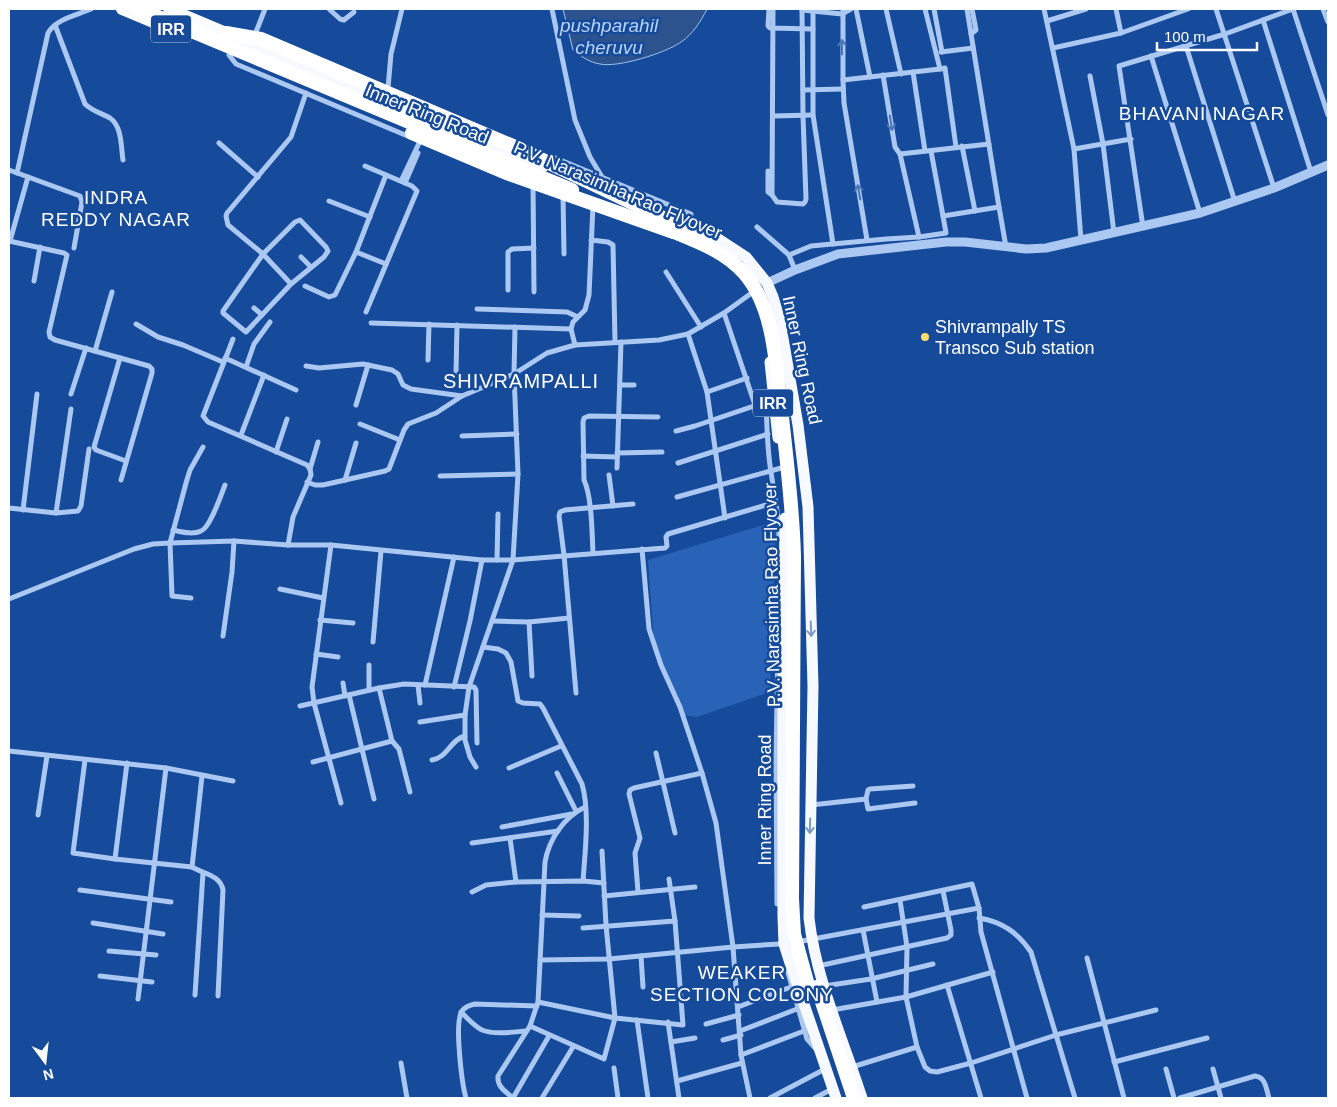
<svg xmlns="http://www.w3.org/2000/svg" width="1337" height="1107" font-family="Arial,sans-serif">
	<rect width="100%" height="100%" fill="#164a9a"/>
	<polygon fill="#2963b8" points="776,521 770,692 697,717 683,715 654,643 648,560"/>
	<path fill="#2c538e" stroke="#9dc2f5" d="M563 9H707C701 21 693 34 681 42 666 53 617 68 600 64 589 62 582 57 573 50Z"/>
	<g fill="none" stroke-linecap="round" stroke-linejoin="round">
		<g stroke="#abc8f2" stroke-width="5">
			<polyline points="329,9 340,19 344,20 354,12"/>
			<polyline points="552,9 575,120 590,157 602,177"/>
			<polyline points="769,9 768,26 770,28 813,29"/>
			<polyline points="773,9 772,195 777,202 803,204 805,202 806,199 803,116 802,9"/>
			<polyline points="813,9 813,115 833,244"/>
			<polyline points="843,9 843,80 844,103 867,240"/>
			<polyline points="856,9 870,77"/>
			<polyline points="886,9 901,74"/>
			<polyline points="934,9 942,52"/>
			<polyline points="1044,9 1074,149 1081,240"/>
			<polyline points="1216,9 1274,188"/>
			<polyline points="1323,9 1328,22"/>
			<polyline points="802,10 842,14 851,9"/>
			<polyline points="1263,20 1311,172"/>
			<polyline points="1047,21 1086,9"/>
			<path d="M55 25 85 104C92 111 101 113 110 118 122 126 121 147 123 160"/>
			<polyline points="1121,33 1188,9"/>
			<polyline points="971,34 976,30 972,9"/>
			<polyline points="254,37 265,9"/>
			<polyline points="1186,46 1235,202"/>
			<polyline points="1053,48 1121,33 1116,9"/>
			<polyline points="941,52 973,48"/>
			<polyline points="229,55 236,64 410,137"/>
			<polyline points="1151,56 1200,213"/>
			<polyline points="940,69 945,68 956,147"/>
			<polyline points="913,72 925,151"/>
			<polyline points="883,75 895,147 900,154 919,237"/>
			<polyline points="1090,76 1103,144 1114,233"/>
			<polyline points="843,80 940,69 925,9"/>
			<polyline points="388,88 391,54 402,9"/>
			<polyline points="803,90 843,89"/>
			<polyline points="773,116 813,115"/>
			<polyline points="219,143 258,177"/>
			<polyline points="962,146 975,211"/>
			<polyline points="1074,149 1131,139"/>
			<polyline points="931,151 943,216"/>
			<polyline points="900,154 989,144"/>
			<polyline points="553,157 691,214 690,227"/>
			<polyline points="365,166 412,186 417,191 366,312"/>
			<polyline points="9,170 80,196 82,202 74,248"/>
			<polyline points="768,171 768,192 772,195"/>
			<path d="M17 173 48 33C56 19 77 15 91 9"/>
			<polyline points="401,181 421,139"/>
			<polyline points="405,183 418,153"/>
			<polyline points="533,183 534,292"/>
			<polyline points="563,195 564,254"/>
			<polyline points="329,201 370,217"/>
			<polyline points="999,207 1006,247"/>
			<polyline points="757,227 789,255 795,270"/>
			<polyline points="1143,227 1119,66 1225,34 1293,9 1328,115"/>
			<polyline points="591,240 608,242 613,245 615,342"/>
			<polyline points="9,241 64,253 67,255 49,332 50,337 55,340 149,366 152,369 152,373 121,480"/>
			<polyline points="10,241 28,177"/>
			<polyline points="356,252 386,264"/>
			<polyline points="789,255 811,246 886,239 919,237 946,233 943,216 999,207 967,9"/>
			<polyline points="301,257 311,267"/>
			<polyline points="666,272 701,327"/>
			<polyline points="34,281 40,247"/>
			<polyline points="291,284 324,257 328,251 326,247 300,220 295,222 263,254 291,284 246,332 223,313 223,311 263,254 228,225 226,216 227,213 291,137 306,93"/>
			<polyline points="305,286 329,297 335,295 356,252 386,175"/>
			<polyline points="508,290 508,252 512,249 534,248"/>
			<polyline points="254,308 262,315"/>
			<polyline points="477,309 567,312 578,317"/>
			<polyline points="724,313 755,405"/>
			<polyline points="371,323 571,329"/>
			<polyline points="136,324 158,337 183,345 223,362"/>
			<polyline points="688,334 707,392 725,518"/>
			<polyline points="233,339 203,416 208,422 307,465 310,469 311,475 293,517 288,545"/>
			<polyline points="575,345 571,329 573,322 585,310 589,295 593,205"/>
			<polyline points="95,351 112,292"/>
			<polyline points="120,358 94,447 96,450 126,461"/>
			<polyline points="225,358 296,390"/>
			<polyline points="428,360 429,324"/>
			<polyline points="306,366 319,368 363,364 392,370 398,374 403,385 411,389 462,396"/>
			<polyline points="246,367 254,344 270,322"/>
			<polyline points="456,373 457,325"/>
			<polyline points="620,385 634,385"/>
			<polyline points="707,392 747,378"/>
			<polyline points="71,394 86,348"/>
			<path d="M772 396 766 402C767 425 767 449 771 472 774 493 779 515 779 537"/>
			<polyline points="356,405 368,365"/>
			<polyline points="360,424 400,440"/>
			<polyline points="676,431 695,426 766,402"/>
			<polyline points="241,435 264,375"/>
			<polyline points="462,436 517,434"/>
			<polyline points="276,452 287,419"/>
			<polyline points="617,453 662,452"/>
			<polyline points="583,456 617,457"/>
			<polyline points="678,463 768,434"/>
			<polyline points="617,468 621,342"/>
			<polyline points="310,469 318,442"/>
			<polyline points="609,475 613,506"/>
			<polyline points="440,476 518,474"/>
			<polyline points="345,480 356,443"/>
			<polyline points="307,482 315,485 323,485 385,471 389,469 404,430 408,424 436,413 462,396 514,374 547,353 575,345 659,340 688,334 724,313 753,292"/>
			<polyline points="677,497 781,468"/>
			<polyline points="9,508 56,513 78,511 81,506 89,449"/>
			<polyline points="23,510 37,394"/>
			<polyline points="56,513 71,409"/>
			<path d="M173 530C182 532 193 535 201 531 210 528 221 495 225 485"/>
			<polyline points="331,545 312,687 314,703 341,803"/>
			<polyline points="642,549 649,629 661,665 680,707 702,773 716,823 733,947 741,1055 750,1098"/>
			<path d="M593 553C592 534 592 497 584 480L583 422 584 418 589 416 658 417"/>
			<polyline points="497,560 498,514"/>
			<polyline points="280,589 323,598"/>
			<polyline points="191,598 172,596 170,543 186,483 190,470 203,447"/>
			<polyline points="9,599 134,549 153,544 170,543 234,541 288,545 331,545 482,560 513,560 665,548 667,546 666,537 668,534 776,502"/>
			<polyline points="320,620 353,623"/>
			<polyline points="493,621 529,622 569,618"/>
			<polyline points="529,622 532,676"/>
			<polyline points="223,636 232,572 234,541"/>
			<polyline points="373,642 381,551"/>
			<path d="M483 647 498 649 506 653 511 662 518 701 523 703 540 704 543 708 582 784C590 811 585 853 583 881"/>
			<polyline points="316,654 338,657"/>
			<polyline points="369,665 369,690"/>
			<polyline points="343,683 345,696"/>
			<polyline points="418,685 420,703"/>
			<polyline points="425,685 454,557"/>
			<polyline points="454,687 470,621 482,560"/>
			<polyline points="379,688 392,741"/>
			<polyline points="576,693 564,555 559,516 560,512 565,510 633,504"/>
			<polyline points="349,695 374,799"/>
			<polyline points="300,706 379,688 404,684 474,687 476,690 477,743"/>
			<polyline points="420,722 465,715"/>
			<polyline points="9,751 166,768 233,781"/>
			<polyline points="656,753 675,833"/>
			<path d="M85 760 73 853 115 859 192 867C204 874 220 875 223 890L218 996"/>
			<path d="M432 760C447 758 451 739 465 736"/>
			<polyline points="313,762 392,741 399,749 410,792"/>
			<polyline points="476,767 470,757 465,740 465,715 469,687 513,560 518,474 514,374 515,327"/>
			<polyline points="509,768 561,746"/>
			<polyline points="557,773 576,811"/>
			<polyline points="913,786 870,789 868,790 866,799 868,809 915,803"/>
			<polyline points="811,805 866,799"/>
			<polyline points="38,815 47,756"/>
			<polyline points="502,827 572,814"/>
			<polyline points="510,838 516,882"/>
			<polyline points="472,843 558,831"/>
			<polyline points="115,859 127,763"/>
			<polyline points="192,867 202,776"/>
			<polyline points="80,890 171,902"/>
			<polyline points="472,892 486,885 516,882 583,881 604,883"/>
			<polyline points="638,892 635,853 640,838 629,794 630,790 634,788 702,773"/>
			<polyline points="604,896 695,887"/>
			<polyline points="900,900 907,947 906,997 917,1047 925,1067 930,1071 937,1072 971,1063 1056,1035 1156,1010"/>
			<polyline points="777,904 776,760 778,640"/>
			<polyline points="864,907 972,884 979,908 981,932 1027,1098"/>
			<polyline points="542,915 579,916"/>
			<path d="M979 918C1003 922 1018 933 1031 952L1075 1098"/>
			<polyline points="93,923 163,934"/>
			<polyline points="583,928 675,921"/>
			<polyline points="863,930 877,1002"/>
			<polyline points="797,942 979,908"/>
			<polyline points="109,951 156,955"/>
			<polyline points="641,956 643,987"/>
			<polyline points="1087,958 1124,1098"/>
			<polyline points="540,960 609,959 733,947 779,944"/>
			<polyline points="818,966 947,938 951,935 951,930 943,891"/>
			<polyline points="787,969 807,1039 816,1049"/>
			<polyline points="100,976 152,982"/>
			<polyline points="947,985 981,1098"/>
			<polyline points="824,986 871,979 933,964"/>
			<polyline points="195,995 203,873"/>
			<polyline points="138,999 166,768"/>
			<polyline points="538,1002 615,1018 683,1025 675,921 669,879"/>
			<polyline points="738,1007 791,987"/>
			<polyline points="832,1010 906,997 993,972"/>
			<path d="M461 1012C467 1018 474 1026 482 1030 495 1035 513 1032 526 1031"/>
			<polyline points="637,1020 648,1098"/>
			<polyline points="668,1022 679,1098"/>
			<polyline points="706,1024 739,1015"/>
			<polyline points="530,1026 604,1059 615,1018 606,925 602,851"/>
			<polyline points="740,1031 797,1009"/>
			<polyline points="723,1040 741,1035"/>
			<polyline points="671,1042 695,1038"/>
			<polyline points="741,1055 804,1031"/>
			<polyline points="1114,1062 1207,1038"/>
			<polyline points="401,1063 407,1098"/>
			<polyline points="852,1067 917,1047"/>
			<polyline points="614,1068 618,1098"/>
			<polyline points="1166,1069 1174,1098"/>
			<polyline points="1213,1069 1221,1098"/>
			<polyline points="677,1081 742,1063"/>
			<path d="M466 1098C462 1084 454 1022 462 1011 465 1007 470 1005 475 1004L537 1006"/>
			<path d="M513 1098C505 1091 497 1087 498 1076L530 1026 538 1002 545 862C549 839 564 817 585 807"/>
			<polyline points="513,1098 549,1036"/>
			<polyline points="542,1098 573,1047"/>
			<polyline points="770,1098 825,1069"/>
			<polyline points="815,1098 832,1089"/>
			<path d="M1180 1098 1255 1076C1266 1077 1266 1089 1269 1098"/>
		</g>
		<polyline stroke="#abc8f2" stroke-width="9" points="767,283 795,270 838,254 946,242 965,242 1026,249 1046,248 1200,213 1274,188 1328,165"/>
		<g stroke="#f6f9ff" stroke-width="11">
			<polyline points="240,39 543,167"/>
			<path d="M669 219 717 238 746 257 767 283 773 297 780 321 798 425 808 507 813 686 809 918C816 980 843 1039 862 1098"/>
			<polyline points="770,362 778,438"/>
			<polyline points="785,518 783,691 783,916 784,944 790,963 836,1098"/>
		</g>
		<g stroke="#fafcff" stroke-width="12">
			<polyline points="122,9 170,29"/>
			<polyline points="169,9 226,33"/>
		</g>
		<g stroke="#fff" stroke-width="14">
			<polyline points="139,9 572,190"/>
			<polyline points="226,33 261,39 423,108"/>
			<path d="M662 227C690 239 723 249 744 273 776 309 776 371 782 417 787 464 793 510 794 557L792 899"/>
			<polyline points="817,987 854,1098"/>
		</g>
		<g stroke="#fff" stroke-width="14">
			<polyline points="423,108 520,149 676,224"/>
			<polyline points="412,133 509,174 673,232"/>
			<polyline points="792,899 794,934 809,989"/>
		</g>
	</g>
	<defs><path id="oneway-shaft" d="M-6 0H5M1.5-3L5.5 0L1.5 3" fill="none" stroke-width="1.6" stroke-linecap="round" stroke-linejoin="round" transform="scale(1.25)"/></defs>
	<g stroke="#4a76b9">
		<use href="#oneway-shaft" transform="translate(842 47) rotate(-90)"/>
		<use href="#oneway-shaft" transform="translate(891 123) rotate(81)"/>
		<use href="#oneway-shaft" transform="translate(859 192) rotate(-100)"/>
	</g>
	<g stroke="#7b99c7">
		<use href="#oneway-shaft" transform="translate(811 629) rotate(88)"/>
		<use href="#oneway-shaft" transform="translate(810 826) rotate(91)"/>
	</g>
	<circle fill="#ffdb6c" stroke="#164a9a" stroke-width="2" cx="925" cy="337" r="5"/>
	<g text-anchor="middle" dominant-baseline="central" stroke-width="5" stroke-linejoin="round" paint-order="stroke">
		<g fill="#164a9a" stroke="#b9c9e1" stroke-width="1">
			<rect x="151" y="15.5" width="40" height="27" rx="4"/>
			<rect x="753" y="389.5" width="40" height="27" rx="4"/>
		</g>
		<g font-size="16" font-weight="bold" fill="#fff">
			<text x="171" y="29">IRR</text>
			<text x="773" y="403">IRR</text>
		</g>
		<g font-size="18" fill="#fff" stroke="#164a9a">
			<text transform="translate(427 114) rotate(22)">Inner Ring Road</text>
			<text transform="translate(618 190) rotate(23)">P.V. Narasimha Rao Flyover</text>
			<text transform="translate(802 360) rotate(78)">Inner Ring Road</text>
			<text transform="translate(772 595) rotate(-91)">P.V. Narasimha Rao Flyover</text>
			<text transform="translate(765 800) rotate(-90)">Inner Ring Road</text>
		</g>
		<g font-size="18" fill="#fff" stroke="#164a9a" text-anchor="start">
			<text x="935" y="327">Shivrampally TS<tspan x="935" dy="21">Transco Sub station</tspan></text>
		</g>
		<g font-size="19" font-style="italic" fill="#b7d3f9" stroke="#164a9a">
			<text x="609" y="25">pushparahil<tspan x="609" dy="22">cheruvu</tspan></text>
		</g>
		<g font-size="19" letter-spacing="1" fill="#fff" stroke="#164a9a">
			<text x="1202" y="113">BHAVANI NAGAR</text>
			<text x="116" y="197">INDRA<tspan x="116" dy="22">REDDY NAGAR</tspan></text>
			<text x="742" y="972">WEAKER<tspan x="742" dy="22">SECTION COLONY</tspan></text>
		</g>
		<g font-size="20" letter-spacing="1" fill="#fff" stroke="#164a9a">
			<text x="521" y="381">SHIVRAMPALLI</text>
		</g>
	</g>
	<rect width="1337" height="1107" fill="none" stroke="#ffffff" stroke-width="20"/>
	<g transform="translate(45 1062) rotate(165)" stroke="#164a9a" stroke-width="4" paint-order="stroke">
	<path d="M0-4L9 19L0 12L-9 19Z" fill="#ffffff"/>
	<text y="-8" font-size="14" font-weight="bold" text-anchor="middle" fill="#ffffff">N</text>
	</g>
	<path d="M1157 42v8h100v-8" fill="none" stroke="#ffffff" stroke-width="2.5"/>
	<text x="1164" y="42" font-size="15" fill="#ffffff" stroke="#164a9a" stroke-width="4" paint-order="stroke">100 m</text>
</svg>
